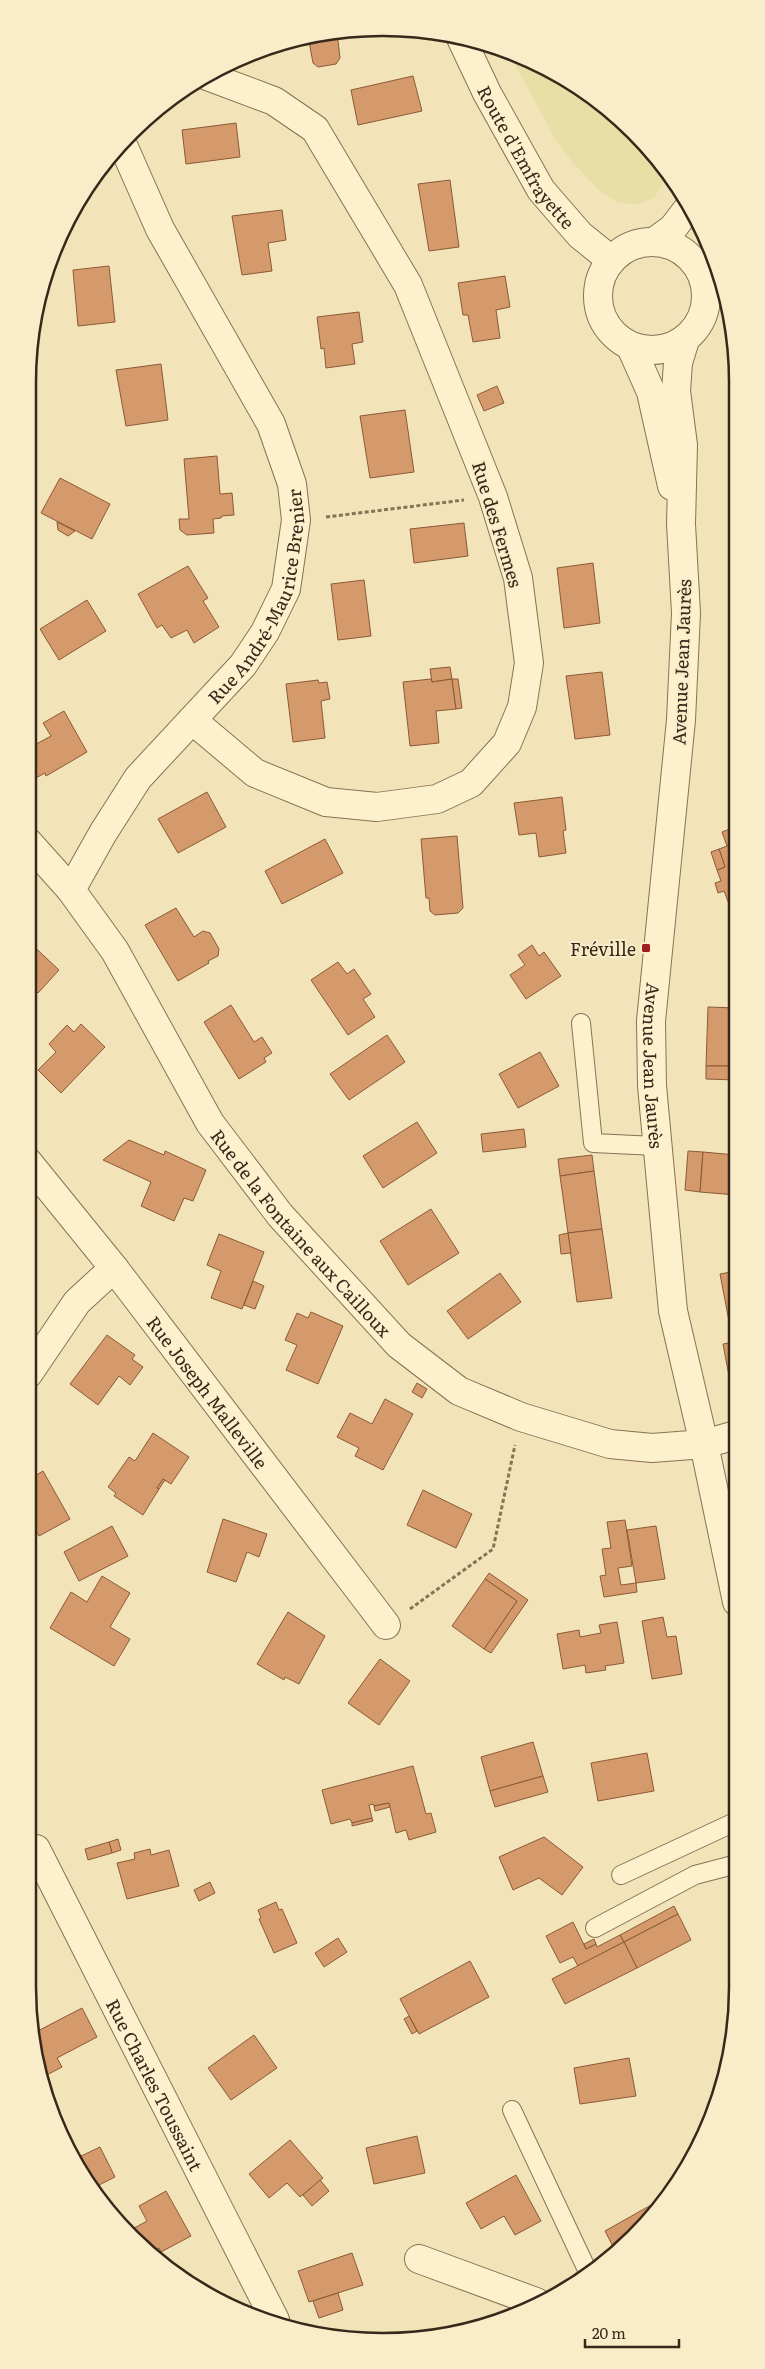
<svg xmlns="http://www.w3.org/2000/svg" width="765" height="2369" font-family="Literata,serif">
	<rect width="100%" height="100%" fill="#f2e3b9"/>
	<polygon fill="#e8dfa6" points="511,57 560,75 649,148 666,174 663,184 654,198 638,204 619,203 601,192 573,163 556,140"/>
	<g fill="#d49a6b" stroke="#8b5a36">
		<polygon points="337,32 340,58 336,64 318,67 313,63 308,36"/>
		<polygon points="413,76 422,111 358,125 351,90"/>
		<polygon points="236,123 240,157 186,164 182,130"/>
		<polygon points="450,180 459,247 429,251 418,184"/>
		<polygon points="282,210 286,240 268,243 272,271 242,275 232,216"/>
		<polygon points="109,266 115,322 78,326 73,270"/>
		<polygon points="505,276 510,307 496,310 500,338 473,342 468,315 463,315 458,283"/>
		<polygon points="359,312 363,342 352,344 355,364 326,368 324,348 321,349 317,317"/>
		<polygon points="161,364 168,420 126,426 116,370"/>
		<polygon points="497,386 504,403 484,411 477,395"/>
		<polygon points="405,410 414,472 370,478 360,416"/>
		<polygon points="217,456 220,494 232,493 234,515 222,516 221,518 213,519 214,533 187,535 180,530 179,519 189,519 184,459"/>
		<polygon points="60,478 110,504 92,539 41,513"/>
		<polygon points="57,522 75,531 68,536 58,530"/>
		<polygon points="464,523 468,556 414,563 410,529"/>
		<polygon points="593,563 600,623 564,628 557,568"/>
		<polygon points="188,566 208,598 203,601 219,627 194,643 187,630 171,638 162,625 157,628 138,594"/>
		<polygon points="364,580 371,636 338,640 331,584"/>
		<polygon points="87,600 106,631 59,660 40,629"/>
		<polygon points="450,667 452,679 432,682 430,669"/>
		<polygon points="602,672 610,735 575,739 566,676"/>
		<polygon points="431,679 432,682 452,679 456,709 436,711 439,743 410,746 403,682"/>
		<polygon points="452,679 458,679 462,708 456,709"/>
		<polygon points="318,680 319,683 327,682 330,699 321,701 325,738 293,742 286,684"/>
		<polygon points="64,711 87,752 46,776 45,773 32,780 28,771 28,754 32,751 29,748 51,736 43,723"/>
		<polygon points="207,792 226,827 178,853 158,819"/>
		<polygon points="562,797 566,830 563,831 566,853 539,857 536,833 519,835 514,803"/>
		<polygon points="735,827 735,843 727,846 722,832"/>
		<polygon points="457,836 463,908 458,913 435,915 430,911 429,898 426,898 421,839"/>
		<polygon points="325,839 343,873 282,904 265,871"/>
		<polygon points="735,843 735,902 729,904 724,891 718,893 715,883 721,881 717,870 725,867 719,849"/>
		<polygon points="719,849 725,867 717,870 711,852"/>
		<polygon points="176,908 194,937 203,931 210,933 219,949 218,956 208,961 209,963 178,981 145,925"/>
		<polygon points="28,941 59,970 38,993 28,983"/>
		<polygon points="532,945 539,956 544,952 561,976 526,999 510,975 525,965 518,955"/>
		<polygon points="338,962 347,974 354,969 371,994 363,999 375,1017 348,1035 311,980"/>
		<polygon points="231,1005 254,1042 262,1037 272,1053 264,1058 266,1062 239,1079 204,1022"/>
		<polygon points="708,1007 736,1008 736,1066 706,1066"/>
		<polygon points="81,1024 105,1047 61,1093 38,1070 56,1052 49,1044 67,1025 74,1032"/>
		<polygon points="387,1035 405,1062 349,1100 330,1074"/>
		<polygon points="540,1052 559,1086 518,1108 499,1074"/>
		<polygon points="706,1066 736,1066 736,1080 706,1079"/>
		<polygon points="417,1122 437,1153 383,1188 363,1156"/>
		<polygon points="524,1129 526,1147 483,1152 481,1134"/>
		<polygon points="129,1140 164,1155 165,1151 206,1170 193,1201 184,1198 174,1221 141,1206 151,1182 103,1160"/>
		<polygon points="688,1151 703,1152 700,1192 685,1190"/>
		<polygon points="703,1152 736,1155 736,1195 700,1192"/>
		<polygon points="592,1155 594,1171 560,1176 558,1159"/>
		<polygon points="594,1171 602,1229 568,1233 560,1176"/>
		<polygon points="431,1209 459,1253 408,1285 380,1241"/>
		<polygon points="602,1229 612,1298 577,1302 568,1233"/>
		<polygon points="568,1233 571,1253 561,1254 559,1235"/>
		<polygon points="219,1234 264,1252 242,1309 211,1298 221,1271 207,1265"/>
		<polygon points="736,1271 736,1391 735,1392 732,1375 729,1376 723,1344 733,1342 720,1274"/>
		<polygon points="500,1273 521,1302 468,1339 447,1311"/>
		<polygon points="253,1281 264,1286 255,1309 244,1305"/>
		<polygon points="311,1312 343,1326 318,1384 286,1370 297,1345 285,1340 297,1313 308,1318"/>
		<polygon points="107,1335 135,1355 132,1359 143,1367 130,1385 119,1376 98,1405 70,1384"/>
		<polygon points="417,1383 427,1389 422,1398 412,1392"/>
		<polygon points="385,1399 413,1414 383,1470 355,1456 359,1448 337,1437 350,1413 372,1424"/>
		<polygon points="153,1433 189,1457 171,1484 163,1479 157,1488 159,1489 143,1515 114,1496 116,1493 108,1487 129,1457 135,1461"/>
		<polygon points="43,1471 70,1519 39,1536 28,1515 28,1480"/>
		<polygon points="163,1479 165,1480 159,1489 157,1488"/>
		<polygon points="423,1490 472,1514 456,1548 407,1525"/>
		<polygon points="223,1519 267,1534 259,1557 247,1552 236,1582 207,1572"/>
		<polygon points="625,1520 632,1566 618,1568 621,1585 636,1583 637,1592 604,1597 600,1576 606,1575 602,1549 611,1548 607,1522"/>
		<polygon points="112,1526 128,1556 79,1581 64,1552"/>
		<polygon points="656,1526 665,1579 636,1583 627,1530"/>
		<polygon points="489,1573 528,1600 491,1653 484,1649 517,1601 485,1579"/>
		<polygon points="102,1576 130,1593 110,1627 130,1639 114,1666 50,1628 71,1592 87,1602"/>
		<polygon points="485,1579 517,1601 484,1649 452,1626"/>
		<polygon points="288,1612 325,1636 299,1684 285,1677 284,1680 257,1664"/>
		<polygon points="663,1617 667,1637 676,1636 682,1674 652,1679 642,1621"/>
		<polygon points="617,1622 624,1663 605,1666 606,1670 586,1673 585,1665 563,1669 557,1634 579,1630 580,1637 601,1633 599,1625"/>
		<polygon points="380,1659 410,1681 379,1725 348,1703"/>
		<polygon points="533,1742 543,1776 490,1791 481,1757"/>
		<polygon points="647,1753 654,1791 598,1801 591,1763"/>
		<polygon points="413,1766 426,1814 431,1813 436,1832 409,1840 406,1830 396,1833 389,1803 374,1806 373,1804 369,1805 372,1818 352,1823 350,1819 331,1824 322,1790"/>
		<polygon points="543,1776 548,1792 495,1807 490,1791"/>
		<polygon points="389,1803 390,1807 375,1811 374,1806"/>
		<polygon points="372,1818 373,1821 352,1826 352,1823"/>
		<polygon points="544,1837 583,1867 562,1895 539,1878 513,1890 499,1857"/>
		<polygon points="118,1839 121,1850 112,1853 109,1842"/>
		<polygon points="109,1842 112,1853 88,1860 85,1849"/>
		<polygon points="150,1849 151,1855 169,1850 179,1886 127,1899 117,1863 135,1859 134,1853"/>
		<polygon points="210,1882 215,1893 199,1901 194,1890"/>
		<polygon points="276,1902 279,1910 282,1909 297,1943 274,1953 259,1919 261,1918 258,1910"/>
		<polygon points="674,1906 678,1914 624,1942 620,1935"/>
		<polygon points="678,1914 691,1940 637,1968 624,1942"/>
		<polygon points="573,1922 586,1949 596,1944 597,1947 620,1935 624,1942 578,1966 573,1957 560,1963 546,1936"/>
		<polygon points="338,1938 347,1952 324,1967 315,1953"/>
		<polygon points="594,1939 596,1944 586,1949 584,1944"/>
		<polygon points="624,1942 637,1968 565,2004 552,1979"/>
		<polygon points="470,1961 489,1997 419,2034 400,1999"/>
		<polygon points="82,2008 97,2037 57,2058 62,2067 41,2078 34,2055 32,2034"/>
		<polygon points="409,2016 417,2031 412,2034 404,2019"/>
		<polygon points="254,2035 277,2068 231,2100 208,2068"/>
		<polygon points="629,2058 636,2096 580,2104 574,2068"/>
		<polygon points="729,2062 725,2074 722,2065"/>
		<polygon points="417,2136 425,2173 374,2184 366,2148"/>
		<polygon points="290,2140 323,2178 300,2197 287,2183 269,2198 249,2174"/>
		<polygon points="100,2147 115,2177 95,2187 77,2158"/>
		<polygon points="516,2175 541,2221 515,2235 504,2216 481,2229 466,2203"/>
		<polygon points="320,2180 329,2191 312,2206 303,2195"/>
		<polygon points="166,2191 191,2236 161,2252 159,2248 150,2253 127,2232 147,2221 139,2206"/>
		<polygon points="660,2200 662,2203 634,2237 616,2252 605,2231"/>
		<polygon points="352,2253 363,2285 309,2302 298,2271"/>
		<polygon points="338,2293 343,2310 319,2318 313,2301"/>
		<polygon points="226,2299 230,2306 221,2302"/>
		<polygon points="425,2330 427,2337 405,2341 391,2340"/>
	</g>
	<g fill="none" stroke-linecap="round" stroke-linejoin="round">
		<defs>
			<g id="service">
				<polyline points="581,1023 593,1143 656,1146"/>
				<polyline points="621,1875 737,1821"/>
				<polyline points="595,1928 695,1875 737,1864"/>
				<polyline points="512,2110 589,2274"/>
			</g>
			<g id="minor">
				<polyline points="192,720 255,773 326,802 377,807 437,799 471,783 507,743 522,707 529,663 518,578 493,497 408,285 315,129 274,101 207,76"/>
				<path id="s1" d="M28 842 71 890 115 951 210 1123 280 1215 399 1345 459 1391 521 1417 610 1444 652 1448 704 1444 736 1435"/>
				<path id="s2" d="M71 890 103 833 138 778 243 665 265 632 286 589 296 520 292 484 271 424 160 229 122 143"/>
				<path id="s3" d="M28 1162 114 1268 386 1625"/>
				<polyline points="28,1374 77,1302 114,1268"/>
				<path id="s4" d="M36 1849 275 2320"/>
				<polyline points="419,2259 536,2302"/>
			</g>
			<g id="tertiary">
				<path id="s5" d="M461 38 487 93 541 190 580 235 611 260"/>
				<circle cx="652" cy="296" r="54"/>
				<polyline points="654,242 673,228 689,207"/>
				<path id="s6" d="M685 340 678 363 676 391 683 445 681 524 686 613 681 720 651 1021 652 1086 673 1311 704 1444 737 1602"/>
				<polyline points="631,347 651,392 672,486"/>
			</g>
		</defs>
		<use href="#service" stroke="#897252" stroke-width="20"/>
		<use href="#minor" stroke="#897252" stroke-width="30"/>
		<use href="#tertiary" stroke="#897252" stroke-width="30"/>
		<g stroke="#897252" stroke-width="3" stroke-dasharray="4 2.5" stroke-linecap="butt">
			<polyline points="326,517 464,500"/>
			<polyline points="410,1609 493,1549 515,1445"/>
		</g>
		<use href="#service" stroke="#fcf0cd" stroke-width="18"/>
		<use href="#minor" stroke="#fcf0cd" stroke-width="28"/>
		<use href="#tertiary" stroke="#fcf0cd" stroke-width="28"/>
	</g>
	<rect fill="#9e201d" stroke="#f9ecc9" stroke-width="2" x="641" y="943" width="10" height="10" rx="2.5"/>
	<g text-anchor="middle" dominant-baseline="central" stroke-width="4" stroke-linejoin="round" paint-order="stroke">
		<g font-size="18" fill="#372819" stroke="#f9ecc9">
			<text stroke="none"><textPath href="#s5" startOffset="136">Route d'Emfrayette</textPath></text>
			<text transform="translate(498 524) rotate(73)">Rue des Fermes</text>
			<text stroke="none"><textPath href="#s2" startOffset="355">Rue André-Maurice Brenier</textPath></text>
			<text transform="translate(681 662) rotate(-88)">Avenue Jean Jaurès</text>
			<text stroke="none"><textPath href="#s6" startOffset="729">Avenue Jean Jaurès</textPath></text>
			<text stroke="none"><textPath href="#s1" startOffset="479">Rue de la Fontaine aux Cailloux</textPath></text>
			<text stroke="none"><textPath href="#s3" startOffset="292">Rue Joseph Malleville</textPath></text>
			<text stroke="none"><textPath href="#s4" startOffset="264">Rue Charles Toussaint</textPath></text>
		</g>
		<g font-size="18" fill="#372819" stroke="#f9ecc9" text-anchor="end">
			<text x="636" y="948">Fréville</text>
		</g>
	</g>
	<path d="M0 0H765V2369H0ZM382 36H383A346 346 0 0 1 729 382V1987A346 346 0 0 1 383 2333H382A346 346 0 0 1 36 1987V382A346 346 0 0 1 382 36Z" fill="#f9ecc9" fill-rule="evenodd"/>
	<path fill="none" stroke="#372819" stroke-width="2.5" d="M382 36H383A346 346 0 0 1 729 382V1987A346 346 0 0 1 383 2333H382A346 346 0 0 1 36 1987V382A346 346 0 0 1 382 36Z"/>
	<path d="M585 2339v8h94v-8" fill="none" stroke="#372819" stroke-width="2.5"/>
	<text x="592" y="2339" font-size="15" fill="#372819" stroke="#f9ecc9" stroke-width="4" paint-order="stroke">20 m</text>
</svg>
